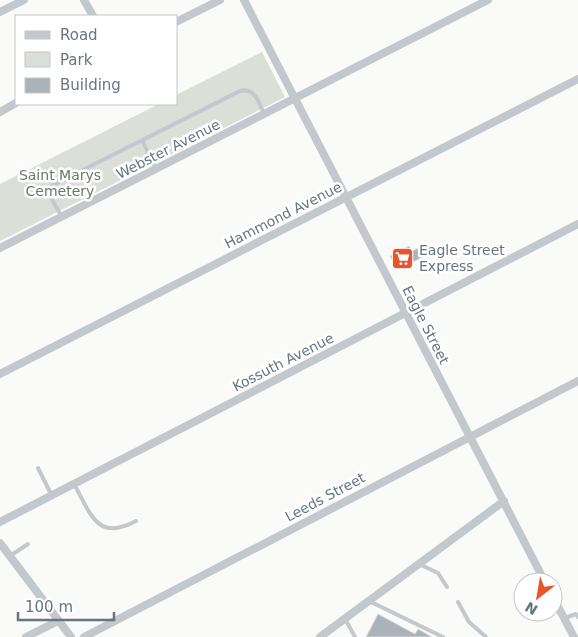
<svg xmlns="http://www.w3.org/2000/svg" width="578" height="637" font-family="'DejaVu Sans',sans-serif">
	<rect width="100%" height="100%" fill="#fafaf8"/>
	<polygon fill="#dadfd7" points="262,52 285,97 0,241 0,184 159,104 176,104 176,95"/>
	<g fill="#aab3b9" stroke="#dcdcda">
		<polygon points="409,246 412,251 423,246 428,255 397,269 390,256"/>
		<polygon points="378,614 415,634 418,629 432,637 366,637"/>
	</g>
	<g fill="none" stroke-linecap="round" stroke-linejoin="round">
		<g stroke="#c3c8cc" stroke-width="4">
			<polyline points="142,140 156,169"/>
			<path d="M62 217 50 196V188L53 185 240 91C255 87 259 103 264 114"/>
			<polyline points="38,468 52,496"/>
			<path d="M74 484C91 514 97 542 136 521"/>
			<polyline points="10,556 28,544"/>
			<polyline points="419,564 438,573 447,587"/>
			<polyline points="369,601 443,637"/>
			<polyline points="458,602 469,622 486,637"/>
			<polyline points="565,618 576,614 578,617"/>
			<polyline points="345,619 355,637"/>
		</g>
		<g stroke="#c3c8cc" stroke-width="8">
			<polyline points="84,0 93,16"/>
			<polyline points="244,0 545,582"/>
			<polyline points="0,12 24,0"/>
			<polyline points="176,22 220,0"/>
			<polyline points="0,112 16,103"/>
			<polyline points="0,248 488,0"/>
			<polyline points="0,374 578,79"/>
			<polyline points="0,522 578,224"/>
			<polyline points="0,543 71,637"/>
			<polyline points="553,597 574,637"/>
			<polyline points="26,637 58,621"/>
			<polyline points="84,637 578,381"/>
			<polyline points="320,637 504,501"/>
		</g>
	</g>
	<defs>
		<symbol id="supermarket-square" viewBox="-11 -11 22 22"><rect x="-9" y="-9" width="18" height="18" rx="4" fill="#e4572e" stroke="#fff"/><path d="M-6-5.5h2.5l.6 2H6L4.5 2H-2.5L-4.4-4H-6ZM-1.5 3.2a1.3 1.3 0 1 0 .1 0ZM3 3.2a1.3 1.3 0 1 0 .1 0Z" fill="#fff"/></symbol>
	</defs>
	<g fill-rule="evenodd">
		<use href="#supermarket-square" x="390" y="246" width="25" height="25"/>
	</g>
	<g text-anchor="middle" dominant-baseline="central" stroke-width="5" stroke-linejoin="round" paint-order="stroke">
		<g font-size="14" fill="#657683" stroke="#fff">
			<text transform="translate(168 149) rotate(-27)">Webster Avenue</text>
			<text transform="translate(283 215) rotate(-27)">Hammond Avenue</text>
			<text transform="translate(426 325) rotate(63)">Eagle Street</text>
			<text transform="translate(283 362) rotate(-27)">Kossuth Avenue</text>
			<text transform="translate(325 497) rotate(-28)">Leeds Street</text>
		</g>
		<g font-size="14" fill="#687a64" stroke="#fff">
			<text x="60" y="175">Saint Marys<tspan x="60" dy="16">Cemetery</tspan></text>
		</g>
		<g font-size="14" fill="#657683" stroke="#fff" text-anchor="start">
			<text x="419" y="250">Eagle Street<tspan x="419" dy="16">Express</tspan></text>
		</g>
	</g>
	<rect x="15" y="15" width="162" height="90" fill="#ffffff" stroke="#c1c8cd"/>
	<rect x="25" y="31" width="25" height="8" fill="#c3c8cc" stroke="#c1c8cd"/>
	<text x="60" y="40" font-size="15" fill="#657683">Road</text>
	<rect x="25" y="52" width="25" height="15" fill="#dadfd7" stroke="#c1c8cd"/>
	<text x="60" y="65" font-size="15" fill="#657683">Park</text>
	<rect x="25" y="78" width="25" height="15" fill="#aab3b9" stroke="#c1c8cd"/>
	<text x="60" y="90" font-size="15" fill="#657683">Building</text>
	<g transform="translate(538 597) rotate(211)"><circle r="24" fill="#ffffff" stroke="#c1c8cd"/>
	<path d="M0-4L9 19L0 12L-9 19Z" fill="#e4572e"/>
	<text y="-8" font-size="14" font-weight="bold" text-anchor="middle" fill="#657683">N</text>
	</g>
	<path d="M18 612v8h96v-8" fill="none" stroke="#657683" stroke-width="2.5"/>
	<text x="25" y="612" font-size="15" fill="#657683" stroke="#ffffff" stroke-width="4" paint-order="stroke">100 m</text>
</svg>
